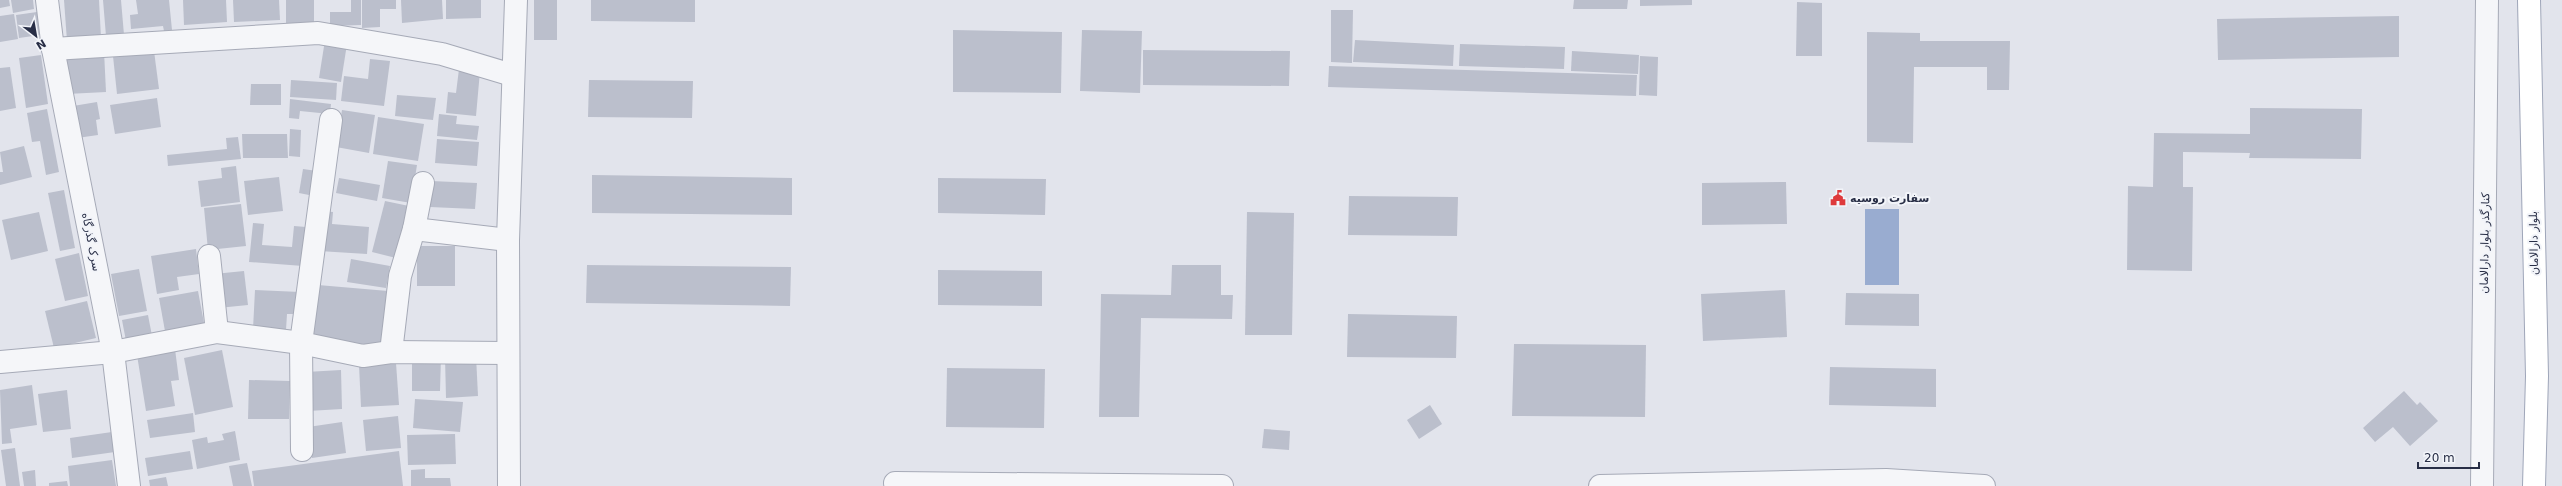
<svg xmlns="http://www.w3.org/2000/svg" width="2562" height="486" font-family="'DejaVu Sans','Noto Naskh Arabic',sans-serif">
	<rect width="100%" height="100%" fill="#e2e4ec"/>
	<rect fill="#99acd0" x="1865" y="209" width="34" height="76"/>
	<g fill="#bbbfcc">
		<polygon points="0,0 9,0 10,6 0,8"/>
		<polygon points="11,0 33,0 34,9 13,13"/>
		<polygon points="64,0 99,0 101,38 67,41"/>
		<polygon points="103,0 121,0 124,35 106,36"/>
		<polygon points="136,0 169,0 172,30 164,31 163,26 131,29 130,15 138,14"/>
		<polygon points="183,0 226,0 227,22 184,25"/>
		<polygon points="233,0 279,0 280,20 234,22"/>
		<polygon points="286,0 314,0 314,23 286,24"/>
		<polygon points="351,0 361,0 361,25 330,26 330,12 351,12"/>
		<polygon points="362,0 396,0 396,9 380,9 380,27 362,28"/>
		<polygon points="401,0 442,0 443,19 402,23"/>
		<polygon points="446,0 481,0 481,18 446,19"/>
		<rect x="534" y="0" width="23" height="40"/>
		<polygon points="591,0 695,0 695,22 591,21"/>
		<polygon points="1574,0 1628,0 1627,9 1573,9"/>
		<polygon points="1640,0 1692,0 1692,5 1640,6"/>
		<polygon points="1797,2 1822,3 1822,56 1796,56"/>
		<polygon points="1331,10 1353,10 1352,63 1331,62"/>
		<polygon points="37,12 40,35 19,38 16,15"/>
		<polygon points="14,14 18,39 0,42 0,16"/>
		<polygon points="2399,16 2399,57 2218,60 2217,19"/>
		<polygon points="953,30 1062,32 1061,93 953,92"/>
		<polygon points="1082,30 1142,31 1140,93 1080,91"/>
		<polygon points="1867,32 1920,33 1920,41 2010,41 2009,90 1987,90 1987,67 1914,67 1913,143 1867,142"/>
		<polygon points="325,40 347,44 341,82 319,78"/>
		<polygon points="1355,40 1454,45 1453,66 1353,62"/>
		<polygon points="1460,44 1565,47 1564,69 1459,66"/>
		<polygon points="1143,50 1290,51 1289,86 1143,85"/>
		<polygon points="104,51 106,92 67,94 65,54"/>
		<polygon points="154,51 159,89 117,94 113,56"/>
		<polygon points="1572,51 1639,55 1638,74 1571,71"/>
		<polygon points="41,55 48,104 26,108 19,58"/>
		<polygon points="1640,56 1658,57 1657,96 1639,95"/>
		<polygon points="370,59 390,61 384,106 341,101 344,76 368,79"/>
		<polygon points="1329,66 1637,75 1636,96 1328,87"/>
		<polygon points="10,67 16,108 0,111 0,68"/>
		<polygon points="459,69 480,71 476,116 446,113 448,92 456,93"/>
		<polygon points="291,80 337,83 336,100 290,97"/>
		<polygon points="589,80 693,81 692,118 588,117"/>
		<polygon points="251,84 281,84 281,105 250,105"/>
		<polygon points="397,95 436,98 433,120 395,116"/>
		<polygon points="157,98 161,127 115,134 110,105"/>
		<polygon points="290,99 331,104 330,114 300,111 299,119 289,118"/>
		<polygon points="97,102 100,119 96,120 98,135 77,138 73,106"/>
		<polygon points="2250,108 2362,109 2361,159 2249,158 2250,153 2183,152 2183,187 2193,187 2192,271 2127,270 2128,186 2153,187 2154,133 2250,134"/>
		<polygon points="47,109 59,172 46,175 40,141 32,142 27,113"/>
		<polygon points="342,110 375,115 369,153 336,147"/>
		<polygon points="439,114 457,116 456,124 479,126 477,140 437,136"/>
		<polygon points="378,117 424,124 418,161 373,154"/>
		<polygon points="290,129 301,130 300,157 289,156"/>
		<polygon points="242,134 287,134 288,158 243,158"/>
		<polygon points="238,137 241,159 168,166 167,155 227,149 226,138"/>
		<polygon points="437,139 479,142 477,166 435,163"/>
		<polygon points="24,146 32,177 0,185 0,172 3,172 0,152"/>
		<polygon points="388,161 417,165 411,203 382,198"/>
		<polygon points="236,166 240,202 201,207 198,181 222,178 221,168"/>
		<polygon points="303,169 317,171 314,196 299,193"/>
		<polygon points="592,175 792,178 792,215 592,213"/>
		<polygon points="279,177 283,211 248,215 244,181"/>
		<polygon points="339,178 380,185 377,201 336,193"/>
		<polygon points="938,178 1046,179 1045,215 938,213"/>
		<polygon points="431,181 477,183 475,209 430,207"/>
		<polygon points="1786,182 1787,224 1702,225 1702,183"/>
		<polygon points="64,190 75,248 60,251 48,193"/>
		<polygon points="1349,196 1458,197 1457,236 1348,235"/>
		<polygon points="385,201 409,206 396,258 372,252"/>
		<polygon points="241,204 246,246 208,250 204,208"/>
		<polygon points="321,211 333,212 332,224 369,227 367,254 319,251"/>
		<polygon points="39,212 48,251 11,260 2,220"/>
		<polygon points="1247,212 1294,213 1292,335 1245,335"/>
		<polygon points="253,223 264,224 262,245 292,247 294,226 306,227 303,266 249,262"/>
		<rect x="417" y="246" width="38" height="40"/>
		<polygon points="196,249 199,274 177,277 179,290 157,294 151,256"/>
		<polygon points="79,253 88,296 65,301 55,259"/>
		<polygon points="351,259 390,266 386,288 347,282"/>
		<polygon points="587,265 791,267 790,306 586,303"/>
		<polygon points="1172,265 1221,265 1221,295 1233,295 1232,319 1141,318 1139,417 1099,417 1101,294 1171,295"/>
		<polygon points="139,269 147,311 119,316 111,274"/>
		<polygon points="938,270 1042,271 1042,306 938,305"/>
		<polygon points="244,271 248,305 218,308 214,274"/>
		<polygon points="318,285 388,291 384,348 313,343"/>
		<polygon points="255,290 300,292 299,314 287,314 286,330 253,329"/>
		<polygon points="1785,290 1787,337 1703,341 1701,294"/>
		<polygon points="198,291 204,323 165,331 159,298"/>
		<polygon points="1846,293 1919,294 1919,326 1845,325"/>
		<polygon points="87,301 96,338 54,348 45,311"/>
		<polygon points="1348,314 1457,316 1456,358 1347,357"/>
		<polygon points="148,315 152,336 126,341 122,320"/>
		<polygon points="1514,344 1646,345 1645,417 1512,416"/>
		<polygon points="175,349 179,380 171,381 175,406 146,411 137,355"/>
		<polygon points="222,350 233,407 195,415 184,358"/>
		<polygon points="412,356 441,356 440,391 412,391"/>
		<polygon points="476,356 478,396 446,398 445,357"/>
		<polygon points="396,363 399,405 361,407 359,365"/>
		<polygon points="1830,367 1936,369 1936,407 1829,405"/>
		<polygon points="947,368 1045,369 1044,428 946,427"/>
		<polygon points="341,370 342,409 308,411 306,372"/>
		<polygon points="249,380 290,381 289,419 248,419"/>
		<polygon points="32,385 37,425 10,429 12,443 2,444 0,390"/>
		<polygon points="67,390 71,429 43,432 38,394"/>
		<polygon points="2404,391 2417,405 2420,402 2438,421 2410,446 2393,427 2375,442 2363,428"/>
		<polygon points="415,399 463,402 460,432 413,428"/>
		<polygon points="1430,405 1442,424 1419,439 1407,420"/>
		<polygon points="193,413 195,432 150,438 147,420"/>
		<polygon points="398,416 401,448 366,451 363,420"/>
		<polygon points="342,422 346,453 312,458 308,427"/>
		<polygon points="1264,429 1290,431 1289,450 1262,448"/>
		<polygon points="235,431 240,460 197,469 192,440 207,437 208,443 224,440 222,434"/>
		<polygon points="112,432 115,452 72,458 70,438"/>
		<polygon points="455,434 456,464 408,465 407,435"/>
		<polygon points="15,448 20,486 6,486 1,450"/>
		<polygon points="190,451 193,469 148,476 145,458"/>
		<polygon points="399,451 403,486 254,486 252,471"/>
		<polygon points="112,460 116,486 70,486 68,466"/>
		<polygon points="247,463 252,486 233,486 229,466"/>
		<polygon points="425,469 425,478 450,478 451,486 411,486 411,470"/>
		<polygon points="35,470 36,486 24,486 22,472"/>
		<polygon points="166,477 168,486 150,486 149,480"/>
		<polygon points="67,481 68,486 49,486 49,483"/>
	</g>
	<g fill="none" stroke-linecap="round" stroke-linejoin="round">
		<defs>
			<g id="minor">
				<polyline points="47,0 53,49 113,352 129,486"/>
				<polyline points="53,49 318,33 442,54 512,75"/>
				<polyline points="414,229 508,240"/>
				<polyline points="209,256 217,332"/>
				<polyline points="391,352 400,276 414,229 423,183"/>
				<polyline points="0,362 113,352 217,332 301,343 363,356 391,352 507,353"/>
				<polyline points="302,450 301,343 331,120"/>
				<polyline points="895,483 1222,486"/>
				<polyline points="509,486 508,240 516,0"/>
				<polyline points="1600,486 1886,480 1984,486"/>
				<polyline points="2482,486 2487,0"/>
			</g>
			<polyline id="major" points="2529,0 2537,376 2534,486"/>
		</defs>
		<use href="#minor" stroke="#a6aab7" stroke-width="24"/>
		<use href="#major" stroke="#9fa6b9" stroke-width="24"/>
		<use href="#minor" stroke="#f5f6f9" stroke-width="22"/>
		<use href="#major" stroke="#fff" stroke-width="22"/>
	</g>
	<defs>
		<symbol id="civic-bare" viewBox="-9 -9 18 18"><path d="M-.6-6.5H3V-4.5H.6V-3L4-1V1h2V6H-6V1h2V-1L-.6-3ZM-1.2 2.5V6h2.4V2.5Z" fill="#de393b" stroke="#f2f4f9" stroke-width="2.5" paint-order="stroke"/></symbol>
	</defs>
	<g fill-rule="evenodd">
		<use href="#civic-bare" x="1827" y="187" width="22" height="22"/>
	</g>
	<g text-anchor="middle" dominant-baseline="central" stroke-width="4" stroke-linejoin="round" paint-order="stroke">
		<g font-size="11" font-weight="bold" fill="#282e46" stroke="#f2f4f9" text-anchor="start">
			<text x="1850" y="198">سفارت روسیه</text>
		</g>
		<g font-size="11" fill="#282e46" stroke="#f2f4f9">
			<text transform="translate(91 242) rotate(79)">سرک گذرگاه</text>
			<text transform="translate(2485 243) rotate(-89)">کنارگذر بلوار دارالامان</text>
			<text transform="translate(2534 243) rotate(-91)">بلوار دارالامان</text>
		</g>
	</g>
	<g transform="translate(36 36) rotate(149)" stroke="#f2f4f9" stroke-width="3" paint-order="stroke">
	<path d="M0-3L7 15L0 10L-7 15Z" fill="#282e46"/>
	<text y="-6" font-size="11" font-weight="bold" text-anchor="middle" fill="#282e46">N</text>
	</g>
	<path d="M2418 462v6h61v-6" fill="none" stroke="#282e46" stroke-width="2"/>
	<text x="2424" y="462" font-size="12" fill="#282e46" stroke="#f2f4f9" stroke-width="3" paint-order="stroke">20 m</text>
</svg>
